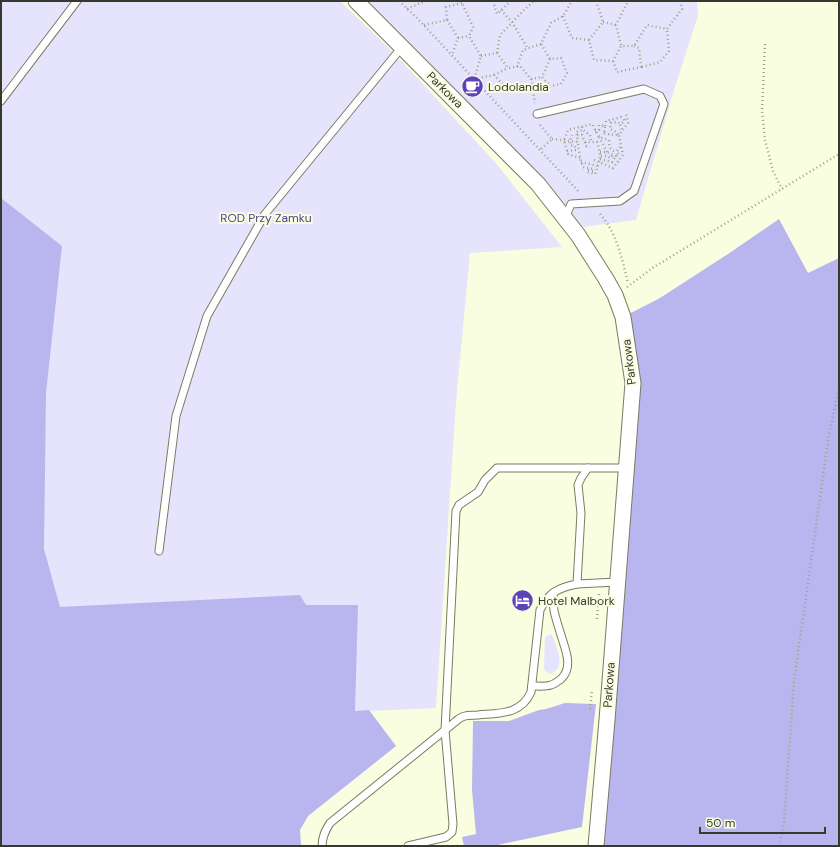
<svg xmlns="http://www.w3.org/2000/svg" width="840" height="847" font-family="'DM Sans',sans-serif">
	<rect width="100%" height="100%" fill="#fafee1"/>
	<g fill="#e5e4fc">
		<polygon points="1,1 340,1 394,53 495,162 562,247 470,253 456,402 436,708 369,711 396,746 308,816 300,830 301,846 1,846"/>
		<polygon points="366,1 697,1 698,16 674,90 636,220 582,227"/>
		<path d="M551 634 553 637C557 649 567 668 550 674L545 671 544 668 545 637Z"/>
	</g>
	<g fill="#b9b5ee">
		<polygon points="1,198 62,246 46,393 44,549 60,607 300,595 306,605 358,605 355,711 369,710 396,746 308,816 300,830 301,846 1,846"/>
		<polygon points="779,219 808,273 839,258 839,846 602,846 630,418 623,317 660,298 731,252"/>
		<polygon points="565,703 596,704 582,827 493,846 464,846 462,837 476,834 472,790 473,721 509,721 539,710 546,709"/>
	</g>
	<g fill="none" stroke-linecap="round" stroke-linejoin="round">
		<defs>
			<g id="service">
				<polyline points="1,101 77,1"/>
				<polyline points="537,114 644,89 660,96 664,104 634,191 620,201 571,204 565,218"/>
				<polyline points="159,551 176,416 207,316 265,214 402,47"/>
				<polyline points="617,582 577,584 581,513 578,485 581,478 588,468 626,468"/>
				<path d="M532 686C538 686 545 687 551 685 555 684 558 681 561 679 574 667 565 649 561 635 559 629 557 622 555 615 553 608 553 600 553 593"/>
				<path d="M322 846C322 837 325 831 330 823L455 722C457 720 460 718 462 717 466 715 473 715 478 715 499 713 521 715 531 692L540 610C549 592 558 588 577 584"/>
				<polyline points="408,846 446,837 452,832 453,824 445,730 456,511 459,505 478,492 485,480 497,468 588,468"/>
			</g>
			<polyline id="minor" points="356,1 538,184 578,235 606,279 615,295 623,317 633,383 607,720 596,846"/>
		</defs>
		<use href="#service" stroke="#797c62" stroke-width="9"/>
		<use href="#minor" stroke="#797c62" stroke-width="17"/>
		<g stroke="#9fa28d" stroke-width="2.5" stroke-dasharray="1 3" stroke-linecap="butt">
			<polyline points="399,1 418,19 579,192"/>
			<polyline points="461,1 473,27 469,36 481,56 474,80"/>
			<polyline points="493,1 497,14 511,1"/>
			<polyline points="407,9 425,1"/>
			<polyline points="501,10 512,22 528,49"/>
			<polyline points="563,16 572,38 589,40 594,60 613,61 621,46 634,46 647,25 667,29 682,9 680,1"/>
			<polyline points="447,20 458,38 452,55"/>
			<polyline points="603,22 616,25"/>
			<polyline points="424,25 447,20 446,7 462,3"/>
			<polyline points="458,38 469,36"/>
			<polyline points="589,40 603,22 596,1"/>
			<polyline points="765,44 762,111 765,140 773,171 782,189"/>
			<polyline points="621,45 616,25 628,1"/>
			<polyline points="497,53 500,35 526,8 534,1"/>
			<polyline points="481,56 497,53 508,68 520,66 531,79 535,103"/>
			<polyline points="550,59 542,77 550,86"/>
			<polyline points="613,61 617,72 641,67 639,48 634,46"/>
			<polyline points="517,67 523,50 541,44 551,23 563,16 572,1"/>
			<polyline points="642,67 660,62 669,51 667,29"/>
			<polyline points="494,75 508,68"/>
			<polyline points="474,79 494,75 509,91 521,87 532,90 561,84 567,73 561,58 550,59 541,44"/>
			<polyline points="531,79 542,77"/>
			<polyline points="540,125 552,139 540,150"/>
			<polyline points="605,126 606,121 621,117 624,120 624,122 620,124 622,131"/>
			<polyline points="582,127 583,130 590,135 591,142"/>
			<polyline points="595,131 599,130 599,125 605,126 604,134"/>
			<path d="M604 133C610 135 614 135 619 135L616 132 610 129 611 123 618 122 620 124"/>
			<polyline points="577,135 576,132 583,130"/>
			<polyline points="599,137 607,152"/>
			<path d="M552 139 578 142 580 158 583 167 593 169V171L588 170 587 172 595 174C600 160 602 157 597 142H585L582 135H577L578 142"/>
			<polyline points="585,142 586,146 590,147"/>
			<polyline points="567,151 576,150 575,146 570,145 570,141 572,135"/>
			<polyline points="600,152 607,152 613,155 616,156"/>
			<polyline points="601,156 607,156 611,158 613,155"/>
			<path d="M580 158 568 154 564 140 568 130 592 124 599 137 609 140C609 146 610 152 617 151L621 146"/>
			<polyline points="600,159 612,162 616,156 619,155 617,151"/>
			<polyline points="594,160 613,168 623,155 619,135 628,123 626,114"/>
			<polyline points="581,162 598,166"/>
			<path d="M600 214C617 233 622 259 628 283"/>
			<polyline points="627,287 654,267 839,154"/>
			<polyline points="597,619 599,594"/>
			<polyline points="590,709 592,690"/>
			<polyline points="779,846 784,823 794,681 829,434 839,388"/>
		</g>
		<use href="#service" stroke="#fff" stroke-width="7"/>
		<use href="#minor" stroke="#fff" stroke-width="15"/>
	</g>
	<defs>
		<symbol id="cafe-disc" viewBox="-11 -11 22 22"><circle r="9.5" fill="#5d42ba" stroke="#fafee1"/><path d="M-5.5-4.5H6V0H3Q3 3.5 0 3.5H-2.5Q-5.5 3.5-5.5 0ZM3-3.2v2h1.7v-2ZM-6 4.5H4V6H-6Z" fill="#fff"/></symbol>
		<symbol id="hotel-disc" viewBox="-11 -11 22 22"><circle r="9.5" fill="#5d42ba" stroke="#fafee1"/><path d="M-6-4.5h1.5V1H6V5H4.5V3h-9V5H-6ZM-4 0a1.8 1.8 0 1 1 3.6 0ZM.5 0V-2.5h3Q6-2.5 6 0Z" fill="#fff"/></symbol>
	</defs>
	<g fill-rule="evenodd">
		<use href="#cafe-disc" x="460" y="74" width="25" height="25"/>
		<use href="#hotel-disc" x="510" y="588" width="25" height="25"/>
	</g>
	<g text-anchor="middle" dominant-baseline="central" stroke-width="4" stroke-linejoin="round" paint-order="stroke">
		<g font-size="12" fill="#38392e" stroke="#fafee1" text-anchor="start">
			<text x="488" y="87">Lodolandia</text>
			<text x="538" y="601">Hotel Malbork</text>
		</g>
		<g font-size="12" fill="#38392e" stroke="#fafee1">
			<text transform="translate(445 90) rotate(45)">Parkowa</text>
			<text transform="translate(629 362) rotate(-97)">Parkowa</text>
			<text transform="translate(609 685) rotate(-86)">Parkowa</text>
		</g>
		<g font-size="12" fill="#4e4489" stroke="#fafee1">
			<text x="266" y="218">ROD Przy Zamku</text>
		</g>
	</g>
	<rect width="840" height="847" fill="none" stroke="#38392e" stroke-width="4"/>
	<path d="M700 827v6h125v-6" fill="none" stroke="#38392e" stroke-width="2"/>
	<text x="706" y="827" font-size="12" fill="#38392e" stroke="#fafee1" stroke-width="3" paint-order="stroke">50 m</text>
</svg>
